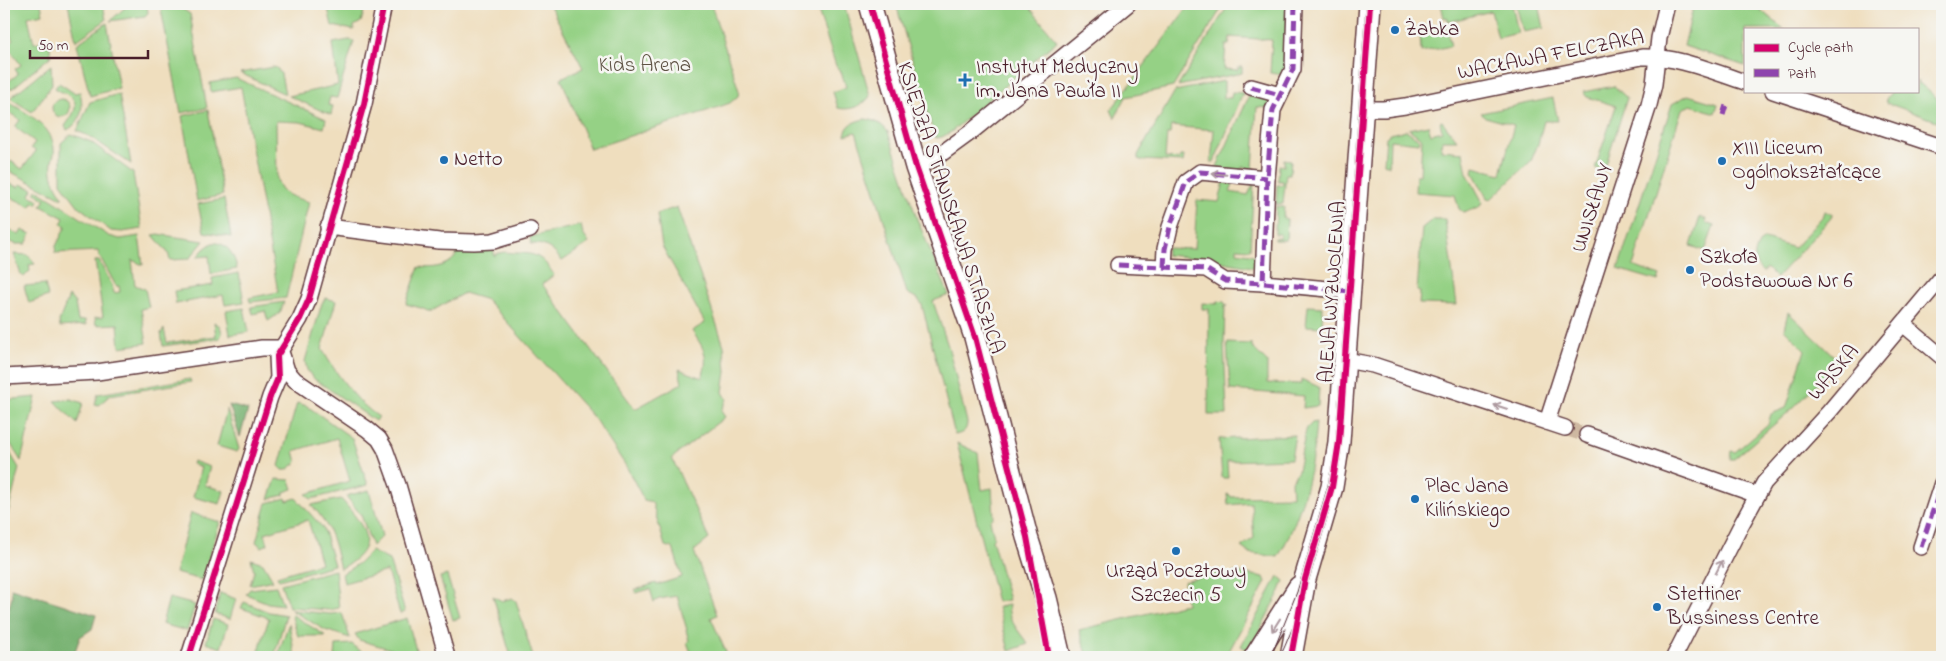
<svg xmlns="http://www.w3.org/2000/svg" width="1946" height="661" font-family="'Indie Flower',sans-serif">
	<rect width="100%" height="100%" fill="#f6f6f2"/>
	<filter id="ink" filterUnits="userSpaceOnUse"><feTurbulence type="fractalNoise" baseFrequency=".02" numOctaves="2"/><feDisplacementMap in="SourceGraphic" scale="10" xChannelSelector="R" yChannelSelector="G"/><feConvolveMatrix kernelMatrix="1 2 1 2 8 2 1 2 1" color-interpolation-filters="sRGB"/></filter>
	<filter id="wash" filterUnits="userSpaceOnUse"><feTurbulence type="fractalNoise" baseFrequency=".0096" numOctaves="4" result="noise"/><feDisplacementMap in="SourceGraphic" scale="20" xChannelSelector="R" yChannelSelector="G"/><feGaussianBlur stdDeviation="1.12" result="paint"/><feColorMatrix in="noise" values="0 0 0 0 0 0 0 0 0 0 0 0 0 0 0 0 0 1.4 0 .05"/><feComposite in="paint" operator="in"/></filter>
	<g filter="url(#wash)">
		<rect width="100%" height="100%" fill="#efdebe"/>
		<g fill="#95d185" stroke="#707858">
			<polygon points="4,4 41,4 43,14 28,17 34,43 49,40 51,56 13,88 4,91 4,85 18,74 15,69 21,65 7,46 13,41 4,21"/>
			<polygon points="68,4 103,4 106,20 76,41"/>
			<polygon points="129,4 147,4 148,13 145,16 110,21"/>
			<polygon points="160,4 175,4 190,14 207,108 181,113"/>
			<polygon points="327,4 366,4 361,22 354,26 354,30 332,26"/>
			<polygon points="549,4 711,4 739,91 738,96 730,103 716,108 590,149 561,78 583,68"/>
			<path d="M816 4H844L870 96C864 106 849 111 838 108L833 92 846 87 841 72 836 66Z"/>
			<polygon points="896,4 1030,4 1031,9 1057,41 951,132 942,137 936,138 933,132"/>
			<polygon points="1190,4 1224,4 1173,87 1126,97 1115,118 1111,110"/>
			<polygon points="1229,4 1287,4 1290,64 1285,75 1270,73 1272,40 1230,37 1229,45 1226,45 1224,69 1238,70 1239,67 1242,67 1242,73 1178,86"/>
			<polygon points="1441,4 1512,4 1518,33 1498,38 1491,11 1448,22 1447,17 1444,18"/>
			<polygon points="1516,4 1539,4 1544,28 1523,32"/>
			<polygon points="1694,4 1753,4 1784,29 1745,29 1745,66 1684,46"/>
			<polygon points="107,23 119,88 90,96 77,44"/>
			<polygon points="1445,23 1451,46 1421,52 1420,33"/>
			<polygon points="349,40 354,41 337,98 330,97 328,105 333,106 331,115 289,96 338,85 333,43"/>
			<polygon points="51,65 52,85 32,112 10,98"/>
			<polygon points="273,67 277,68 281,74 285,94 240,73"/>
			<path d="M236 78 326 119 324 128 300 122 276 121 277 179C282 196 294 197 309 202L286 298 250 302 249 298 278 292 241 87 211 92 210 83Z"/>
			<polygon points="1224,81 1224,98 1231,98 1232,92 1243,93 1214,162 1211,162 1214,130 1171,126 1170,134 1167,134 1165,158 1179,159 1180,156 1184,156 1183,162 1141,160 1138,159 1138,155 1175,91"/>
			<polygon points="1917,81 1939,100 1939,106 1942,108 1942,123 1887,103 1886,99 1892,91 1917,91"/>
			<path d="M59 83 74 93 80 92C84 108 82 122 67 130L65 126C72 116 83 103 67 94 62 92 59 91 55 88Z"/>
			<polygon points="1614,86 1627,98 1604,171 1595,168 1616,106 1587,97 1583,92"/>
			<polygon points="119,94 131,164 89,136 77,131 90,102"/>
			<polygon points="1250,94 1268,99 1270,103 1268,108 1257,107 1253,169 1242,167 1242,173 1215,171"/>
			<polygon points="1688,95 1718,104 1715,113 1691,105 1682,109 1633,266 1660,276 1658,281 1618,269 1672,104"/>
			<polygon points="1553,98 1558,121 1544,121 1538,144 1531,161 1491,199 1487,198 1473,172 1474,167 1501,174 1514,125 1485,117 1481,113"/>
			<circle cx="61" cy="108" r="9"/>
			<path d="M4 99C22 111 53 124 54 149 55 153 53 157 52 161 50 175 55 185 63 197L62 198 5 169 11 161 22 169 36 151 31 148 35 142 15 127 20 120 4 109Z"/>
			<polygon points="208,110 223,195 197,201 182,116"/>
			<path d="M865 119C875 120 882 124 888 132L917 219 949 295 933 301 949 349 967 422C967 431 963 433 955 435L922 305 918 299 907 293 856 132 845 135C847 124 855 121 865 119Z"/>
			<polygon points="1442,121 1457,140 1442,140 1441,150 1463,152 1467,173 1481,199 1482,202 1479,208 1463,212 1459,209 1455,195 1415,192 1416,175 1420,175 1422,139 1409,129 1428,125 1431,134 1442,131 1440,122"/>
			<polygon points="1406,130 1420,140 1419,143 1390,140 1389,166 1384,163 1386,137 1390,134"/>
			<polygon points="71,134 91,142 133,173 142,229 122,232 111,231 79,207 61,183 61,143"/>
			<polygon points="1284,159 1291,160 1290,174 1286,174 1283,204 1276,204 1277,185 1283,185 1283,181 1278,181 1279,165 1284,166"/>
			<polygon points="1224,181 1234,181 1230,192 1248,195 1254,182 1250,249 1237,248 1237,252 1250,254 1258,257 1257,268 1207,259 1166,255 1167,248 1194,249 1197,200 1219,202"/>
			<polygon points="4,182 19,187 20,184 33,189 30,195 39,200 37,204 33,202 31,207 4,194"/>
			<polygon points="37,190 109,236 120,239 139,236 143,265 132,260 135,285 145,289 149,307 141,309 147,343 120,347 118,324 96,325 95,318 103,317 95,261 99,261 112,285 114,293 120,292 119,286 116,286 99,255 98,251 55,253 56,246 66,226 61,224 64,218 41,206 45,199 35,193"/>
			<polygon points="224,199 230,231 231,237 204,232 198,204"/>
			<polygon points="1276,206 1284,207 1283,218 1287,219 1286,240 1274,240 1274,238 1280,238 1280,234 1275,234"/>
			<path d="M677 207 724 346 726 372 723 392 727 399 721 411 725 417 672 458 709 539 694 551 717 615 711 618 728 657H694L693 653H691L687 642 689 641 686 630H687L677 596 659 599 654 602 650 589 636 593 635 590 656 583 657 585 682 577 673 548 665 546 652 502 644 500 626 466 594 418 487 300 464 293 430 312 421 308 406 304 419 267C434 269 451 267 458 252L494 249V256C500 251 506 252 514 253 536 253 542 256 554 275L542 284 635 409 682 383 679 369 702 378C709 356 705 350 692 331L705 323 662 246 657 214Z"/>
			<path d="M1824 211 1832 214 1831 218 1776 278 1766 268 1763 272C1751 262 1754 253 1760 242L1765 239 1794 248 1822 217Z"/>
			<polygon points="1700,217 1706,219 1705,223 1714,226 1705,251 1691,246"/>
			<polygon points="1433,219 1445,219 1457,305 1419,304 1420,292 1417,291 1422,228"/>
			<path d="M581 225 583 234 589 243 562 261C553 250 546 243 531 244L530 237Z"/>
			<polygon points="9,230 19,235 22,230 31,234 26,244 16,244 4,240"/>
			<polygon points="159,234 163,235 204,241 189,259 170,260 168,253 153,235"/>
			<path d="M212 243C227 241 235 256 237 269L211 274 209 256 197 257 204 249Z"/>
			<polygon points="14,254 28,255 35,264 29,265 30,271 24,277 21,275"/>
			<polygon points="239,273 244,302 225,305 223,295 176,304 174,291 213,285 212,278"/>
			<polygon points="45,284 48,296 29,303 24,286"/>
			<polygon points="69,296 75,303 78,321 85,320 86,325 60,327 59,321"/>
			<path d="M326 298 336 301 322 349C335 372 357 403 379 417L375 421 313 378 307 370 305 361 322 303Z"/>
			<polygon points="1218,301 1224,302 1227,306 1225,306 1224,342 1227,415 1208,415 1209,309 1202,309 1202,303 1217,304"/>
			<polygon points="284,302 280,313 268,321 265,311 253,314 251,307"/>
			<polygon points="1308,306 1323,307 1322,327 1306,326"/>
			<polygon points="244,308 249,332 230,335 226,311"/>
			<polygon points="1788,312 1839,361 1792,409 1734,459 1730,459 1731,451 1735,452 1768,424 1771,414 1786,408 1805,350 1784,329"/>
			<polygon points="214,322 220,326 222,333 220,338 163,346 161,333 164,329 167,343 216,336"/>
			<polygon points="1227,343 1252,344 1252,347 1267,362 1267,383 1301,384 1301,379 1319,387 1318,406 1303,408 1304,396 1230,390"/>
			<polygon points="190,379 191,382 110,395 99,405 95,404 98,394"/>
			<polygon points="36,397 21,461 4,433 4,400"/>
			<polygon points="71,399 83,403 77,424 55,401"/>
			<polygon points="297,403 307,406 352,438 368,485 311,499 306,494 350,481 337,438 294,451 297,462 287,470 283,470 279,466"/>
			<polygon points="227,409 239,449 237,452 217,446"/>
			<path d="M1316 422C1313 469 1302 516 1278 557L1249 553 1241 547 1254 538 1251 503 1228 505 1227 494 1230 495 1231 497 1292 496 1291 481 1298 471 1306 429 1312 423Z"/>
			<polygon points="1295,435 1291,459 1227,461 1228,478 1222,478 1219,439"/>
			<polygon points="4,443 19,468 4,530 4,504 7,490 4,489 4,484 7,485 10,474 4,472"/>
			<polygon points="957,443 978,453 982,490 992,488 994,517 990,520 994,537 992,539 1009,600 997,602"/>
			<polygon points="193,461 210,467 205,485 224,491 220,504 193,497 201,467 192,464"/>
			<polygon points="276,479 290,480 293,489 284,492 284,495 269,499"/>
			<polygon points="369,490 382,536 372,546 361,515 346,496"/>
			<polygon points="286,498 287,501 296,498 323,528 334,565 279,580 277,576 321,563 308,520 265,533 268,544 262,547 256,542 267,503"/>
			<path d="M341 499C364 526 383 547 340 569 334 543 331 525 311 505Z"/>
			<polygon points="191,513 220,522 202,580 175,573"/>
			<polygon points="371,551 389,560 405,612 400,614 387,571 344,583 342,574 359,563"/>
			<polygon points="251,559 263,563 273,580 250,585 254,571"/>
			<polygon points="335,570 339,608 329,610 289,607 281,584"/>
			<polygon points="1234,572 1264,577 1266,582 1226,657 1088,657 1079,630 1186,604 1184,581 1218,573 1233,575"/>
			<polygon points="447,575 460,618 453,620 440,577"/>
			<polygon points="1278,576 1284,581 1280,591 1249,651 1241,646"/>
			<polygon points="276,586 283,605 268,603 246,594 250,589"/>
			<polygon points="220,593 236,599 230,619 215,614"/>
			<polygon points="493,596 502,601 512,598 516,601 533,657 511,657"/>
			<polygon points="169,598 195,605 187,631 162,624"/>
			<polygon points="244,602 269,612 286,615 274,657 257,657 269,618 241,608"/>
			<path d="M1009 605C1006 618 1021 634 1028 644L1009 651 998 607Z"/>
			<polygon points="291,610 330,614 342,613 350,638 325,630"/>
			<polygon points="291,614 326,636 298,636"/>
			<polygon points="407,618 418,657 359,640 355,634"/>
			<polygon points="213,619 228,624 221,648 206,643"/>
			<polygon points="289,623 295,657 277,657"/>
			<polygon points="352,644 368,657 335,657 336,645"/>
		</g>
		<g fill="#78b372" stroke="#61694e">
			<polygon points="229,405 248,410 240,437"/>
			<polygon points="11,588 96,615 92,629 80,637 73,657 4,657 4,627 12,596"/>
		</g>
	</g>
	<g filter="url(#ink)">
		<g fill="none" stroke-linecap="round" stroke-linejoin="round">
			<polyline stroke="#ceb8a1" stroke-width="15" stroke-dasharray="15 8" stroke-linecap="butt" points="1565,428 1587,435"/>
			<defs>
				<g id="street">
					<polyline points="1295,4 1293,69 1273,110 1267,178 1263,283 1350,291"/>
					<polyline points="1251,87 1280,95"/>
					<polyline points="1773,91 1942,147"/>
					<path d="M1362 109H1384L1405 106 1642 57C1678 56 1711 71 1745 82"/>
					<polyline points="916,167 934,159 971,132 1128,4"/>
					<polyline points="328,227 439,241 474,242 493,241 530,230"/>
					<polyline points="1118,265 1206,269 1225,281 1263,283"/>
					<polyline points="1164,267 1165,249 1170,227 1186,182 1200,172 1267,178"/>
					<polyline points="1903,324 1942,357"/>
					<polyline points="282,355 287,371 295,380 367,429 379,439 385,449 398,485 447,657"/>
					<polyline points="1345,360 1373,365 1565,428"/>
					<polyline points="4,377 97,372 262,348 281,348"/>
					<polyline points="1547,422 1649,105 1654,84 1659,38 1667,4"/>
					<polyline points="1587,435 1757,495"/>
					<polyline points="1921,547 1942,483"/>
					<polyline points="189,657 270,397 278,378 277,356 300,319 309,299 364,104 384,4"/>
					<polyline points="1674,657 1740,527 1764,483 1829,412 1942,277"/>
				</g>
				<g id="secondary">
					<polyline points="870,4 916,167 975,337 1027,537 1046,598 1060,657"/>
					<polyline points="1255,657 1299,587"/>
					<polyline points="1291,657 1305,579 1332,487 1339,442 1370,4"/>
				</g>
			</defs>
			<use href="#street" stroke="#633c41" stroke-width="18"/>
			<use href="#secondary" stroke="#633c41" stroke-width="24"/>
			<use href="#street" stroke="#fff" stroke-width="15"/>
			<use href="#secondary" stroke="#fff" stroke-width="21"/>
			<g stroke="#4a1f2b" stroke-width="1">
				<polyline points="1271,657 1297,592 1328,485 1335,448 1366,4"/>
				<path d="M1280 657C1295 625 1306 591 1316 556 1327 519 1338 483 1342 444"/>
			</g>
			<g stroke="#8e44ad" stroke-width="5" stroke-dasharray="10 5" stroke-linecap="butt">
				<polyline points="1295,4 1293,69 1273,110 1267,178 1263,283 1350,291"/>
				<polyline points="1251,87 1280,95"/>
				<polyline points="1723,115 1726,105"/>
				<polyline points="1118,265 1206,269 1225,281 1263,283"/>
				<polyline points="1164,267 1165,249 1170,227 1186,182 1200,172 1267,178"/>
				<polyline points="1921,547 1942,483"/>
			</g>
			<defs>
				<g id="cycleway">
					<polyline points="870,4 916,167 975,337 1027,537 1049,657"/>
					<polyline points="189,657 270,397 278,378 277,356 300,319 309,299 364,104 384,4"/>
					<polyline points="1291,657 1305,579 1332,487 1339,442 1370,4"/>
				</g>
			</defs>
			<use href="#cycleway" stroke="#f6f6f2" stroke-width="9"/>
			<use href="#cycleway" stroke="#d6006c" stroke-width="6"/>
		</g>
		<defs><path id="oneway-shaft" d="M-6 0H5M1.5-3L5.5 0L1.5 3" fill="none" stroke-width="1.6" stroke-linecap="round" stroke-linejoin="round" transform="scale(1.25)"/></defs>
		<g stroke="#ae9aa0">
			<use href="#oneway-shaft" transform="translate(1219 174) rotate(-175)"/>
			<use href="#oneway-shaft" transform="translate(1501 407) rotate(-162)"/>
			<use href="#oneway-shaft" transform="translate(1719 567) rotate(-63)"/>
			<use href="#oneway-shaft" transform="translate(1276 625) rotate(122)"/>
		</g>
	</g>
	<g fill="#1f6fb2" stroke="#f6f6f2" stroke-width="2">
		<circle cx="1395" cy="30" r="5"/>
		<path d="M962.5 72.5h5v5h5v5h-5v5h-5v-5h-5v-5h5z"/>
		<circle cx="444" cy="160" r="5"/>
		<circle cx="1722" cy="161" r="5"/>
		<circle cx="1690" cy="270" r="5"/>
		<circle cx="1415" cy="499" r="5"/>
		<circle cx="1176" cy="551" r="5"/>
		<circle cx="1657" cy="607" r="5"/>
	</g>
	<g text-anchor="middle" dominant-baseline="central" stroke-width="5" stroke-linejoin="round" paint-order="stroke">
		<g font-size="21" fill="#4a1f2b" stroke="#f6f6f2" text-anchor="start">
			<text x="1405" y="30">Żabka</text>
			<text x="976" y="68">Instytut Medyczny<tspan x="976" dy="24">im. Jana Pawła II</tspan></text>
			<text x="1732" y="149">XIII Liceum<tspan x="1732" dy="24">Ogólnokształcące</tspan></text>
			<text x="454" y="160">Netto</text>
			<text x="1700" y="258">Szkoła<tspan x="1700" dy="24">Podstawowa Nr 6</tspan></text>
			<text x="1425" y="487">Plac Jana<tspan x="1425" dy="24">Kilińskiego</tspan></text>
			<text x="1176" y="572" text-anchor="middle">Urząd Pocztowy<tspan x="1176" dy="24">Szczecin 5</tspan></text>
			<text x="1667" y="595">Stettiner<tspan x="1667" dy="24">Bussiness Centre</tspan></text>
		</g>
		<g font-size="21" fill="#4a1f2b" stroke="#f6f6f2">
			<text transform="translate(1551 56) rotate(-11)">WACŁAWA FELCZAKA</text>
			<text transform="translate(950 208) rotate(72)">KSIĘDZA STANISŁAWA STASZICA</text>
			<text transform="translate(1593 208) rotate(-72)">UNISŁAWY</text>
			<text transform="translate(1333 292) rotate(-86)">ALEJA WYZWOLENIA</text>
			<text transform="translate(1834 373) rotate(-49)">WĄSKA</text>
		</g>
		<g font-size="21" fill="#605446" stroke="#f6f6f2">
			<text x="645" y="66">Kids Arena</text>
		</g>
	</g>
	<rect width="1946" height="661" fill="none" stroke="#f6f6f2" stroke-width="20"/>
	<rect x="1744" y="28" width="175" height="65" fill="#f6f6f2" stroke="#b1a0a2"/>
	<rect x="1754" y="44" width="25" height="8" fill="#d6006c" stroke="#b1a0a2"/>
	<text x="1788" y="52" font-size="15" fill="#4a1f2b">Cycle path</text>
	<rect x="1754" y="69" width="25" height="8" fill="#8e44ad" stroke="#b1a0a2"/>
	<text x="1788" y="78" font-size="15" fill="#4a1f2b">Path</text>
	<path d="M30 50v8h118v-8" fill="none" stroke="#4a1f2b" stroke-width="2.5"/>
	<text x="38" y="50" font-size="15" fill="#4a1f2b" stroke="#f6f6f2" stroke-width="4" paint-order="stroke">50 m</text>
</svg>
